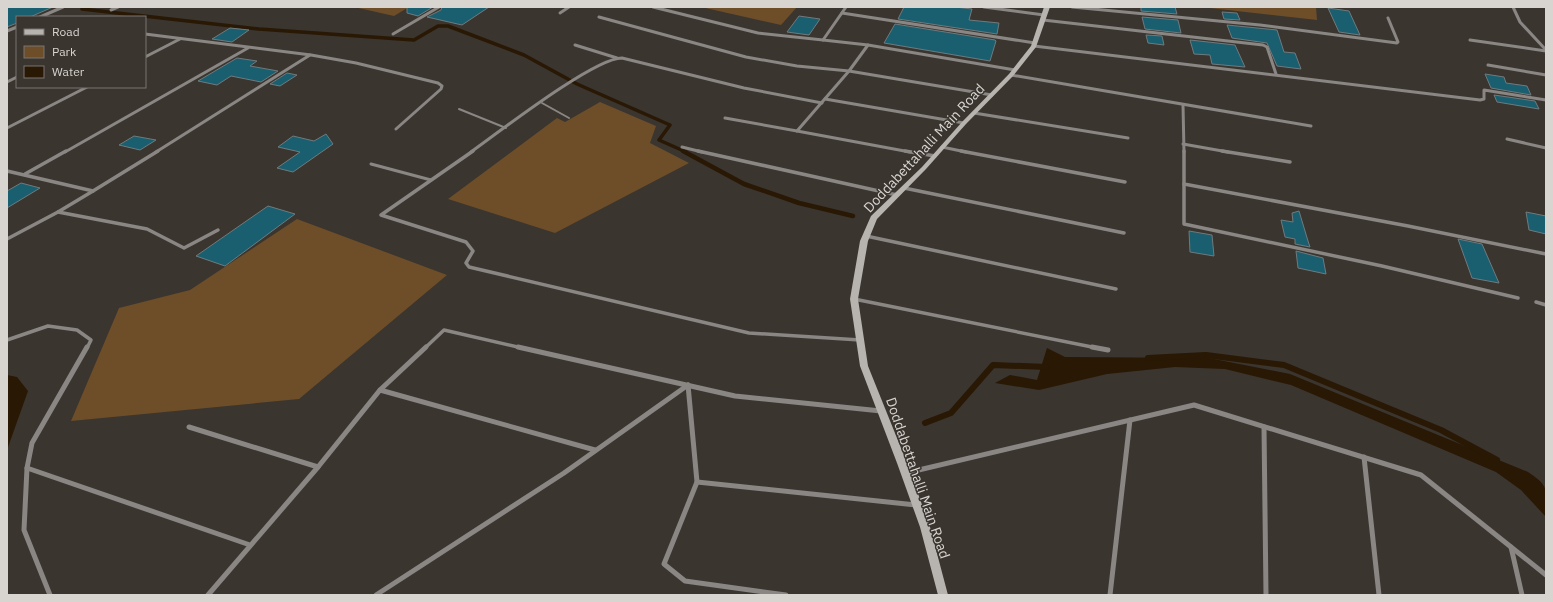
<svg xmlns="http://www.w3.org/2000/svg" width="1553" height="602" font-family="'IBM Plex Sans',sans-serif">
	<rect width="100%" height="100%" fill="#3a352f"/>
	<g fill="#6d4e29">
		<polygon points="354,7 409,7 394,16"/>
		<polygon points="701,7 797,7 781,25"/>
		<polygon points="1201,7 1316,7 1317,20"/>
		<polygon points="600,102 656,126 650,143 689,163 555,233 448,199 557,118 565,122"/>
		<polygon points="297,219 447,275 299,399 71,421 119,308 190,290"/>
	</g>
	<g fill="#291804">
		<path d="M1047 348 1065 357 1209 358 1290 374 1528 472C1551 487 1546 491 1546 517L1521 490 1496 472 1291 385 1225 369 1175 367 1107 374 1039 390 995 383 1010 375 1037 380Z"/>
		<polygon points="7,375 17,377 28,391 7,450"/>
	</g>
	<g fill="none" stroke-linecap="round" stroke-linejoin="round">
		<polyline stroke="#291804" stroke-width="3.5" points="82,9 259,29 414,40 438,26 448,26 524,55 577,84 670,125 659,140 686,152"/>
		<polyline stroke="#291804" stroke-width="4.5" points="683,151 744,184 799,203 853,216"/>
		<g stroke="#291804" stroke-width="6">
			<polyline points="1148,358 1206,355 1284,365 1441,430 1497,460"/>
			<polyline points="925,423 951,413 993,365 1047,367"/>
		</g>
	</g>
	<g fill="#1a5f6f" stroke="#707a7d">
		<polygon points="7,7 53,7 30,17 17,17 17,23 7,27"/>
		<polygon points="407,7 433,7 418,16 407,13"/>
		<polygon points="442,7 489,7 462,25 427,17 441,10"/>
		<polygon points="904,7 955,7 972,9 969,20 999,23 997,34 898,19"/>
		<polygon points="1141,7 1175,7 1177,14 1141,11"/>
		<polygon points="1328,8 1349,11 1360,35 1339,32"/>
		<polygon points="1222,12 1237,13 1240,20 1224,19"/>
		<polygon points="799,16 820,19 809,35 787,32"/>
		<polygon points="1142,17 1178,20 1181,33 1145,29"/>
		<polygon points="895,24 995,40 996,41 990,61 884,43"/>
		<polygon points="1227,25 1277,30 1284,52 1295,53 1301,69 1277,66 1267,43 1232,38"/>
		<polygon points="230,28 249,30 232,42 212,39"/>
		<polygon points="1146,35 1162,36 1164,45 1148,43"/>
		<polygon points="1190,40 1235,45 1245,67 1212,64 1210,55 1194,54"/>
		<polygon points="237,58 257,61 250,66 278,71 261,82 231,76 217,85 198,81"/>
		<polygon points="287,73 297,75 280,86 270,84"/>
		<polygon points="1485,74 1504,77 1506,83 1527,86 1531,95 1491,88"/>
		<polygon points="1494,95 1535,101 1539,109 1497,102"/>
		<polygon points="326,134 333,144 293,172 277,168 300,152 278,147 293,136 314,141"/>
		<polygon points="134,136 156,140 140,150 119,145"/>
		<polygon points="21,183 40,188 7,208 7,191"/>
		<polygon points="268,206 295,214 225,266 196,256"/>
		<polygon points="1299,211 1308,241 1310,247 1295,244 1295,239 1285,237 1281,220 1293,222 1292,213"/>
		<polygon points="1526,212 1546,216 1546,234 1529,230"/>
		<polygon points="1189,231 1212,235 1214,256 1190,252"/>
		<polygon points="1458,239 1482,244 1499,283 1472,278"/>
		<polygon points="1296,251 1323,258 1326,274 1298,268"/>
	</g>
	<g fill="none" stroke-linecap="round" stroke-linejoin="round">
		<g stroke="#898683" stroke-width="2">
			<polyline points="542,103 569,118"/>
			<polyline points="459,109 506,128"/>
		</g>
		<polyline stroke="#898683" stroke-width="3" points="371,164 431,180"/>
		<g stroke="#898683" stroke-width="3">
			<polyline points="653,7 758,33 823,40"/>
			<polyline points="846,7 823,40 868,45 1015,70"/>
			<polyline points="984,7 1044,15"/>
			<polyline points="1072,7 1260,25 1397,43 1398,42 1388,18"/>
			<polyline points="1513,7 1520,22 1546,50"/>
			<polyline points="111,10 118,7"/>
			<polyline points="560,13 569,7"/>
			<polyline points="842,13 1035,43"/>
			<polyline points="40,17 63,7"/>
			<polyline points="599,17 746,57 797,66 849,71 992,95"/>
			<polyline points="1043,20 1263,45 1267,47 1276,74"/>
			<polyline points="7,31 17,27"/>
			<polyline points="145,34 311,55 356,63 438,83 442,86 441,89 396,129"/>
			<polyline points="393,34 439,7"/>
			<polyline points="1470,40 1546,51"/>
			<polyline points="575,45 617,58"/>
			<polyline points="868,45 849,71 797,131 910,152"/>
			<polyline points="1034,46 1480,100 1484,99 1484,90 1546,100"/>
			<polyline points="145,57 180,39"/>
			<polyline points="1488,65 1546,75"/>
			<polyline points="1011,75 1311,126"/>
			<polyline points="7,82 17,77"/>
			<polyline points="825,99 964,123"/>
			<polyline points="1183,105 1184,152"/>
			<polyline points="974,113 1128,138"/>
			<polyline points="725,118 797,131"/>
			<polyline points="7,128 87,87"/>
			<polyline points="1507,139 1546,148"/>
			<polyline points="1183,144 1228,152"/>
			<polyline points="682,147 702,152"/>
			<polyline points="942,147 966,152"/>
			<polyline points="65,152 248,48"/>
			<polyline points="156,152 310,55"/>
			<path d="M471 152C499 132 594 58 622 58L744 88 822 103"/>
		</g>
		<g stroke="#898683" stroke-width="3.5">
			<polyline points="473,151 381,215 466,242 473,251 466,263 469,267 749,333 860,340"/>
			<polyline points="698,151 897,195"/>
			<polyline points="905,151 935,156"/>
			<polyline points="961,151 1125,182"/>
			<polyline points="1184,151 1184,184 1408,226 1546,254"/>
			<polyline points="1222,151 1290,162"/>
			<polyline points="7,171 93,191 58,212 147,229 184,248 218,230"/>
			<polyline points="25,174 66,151"/>
			<polyline points="1184,184 1184,224 1382,266 1518,298"/>
			<polyline points="904,188 1124,233"/>
			<polyline points="93,191 158,151"/>
			<polyline points="866,236 1116,289"/>
			<polyline points="7,239 58,212"/>
			<polyline points="854,299 1097,348"/>
			<polyline points="1536,302 1546,305"/>
			<polyline points="7,340 48,326 77,330 91,340 87,348"/>
			<polyline points="425,348 444,330 522,348"/>
		</g>
		<g stroke="#898683" stroke-width="5">
			<polyline points="518,347 735,396 881,411"/>
			<polyline points="1092,347 1108,350"/>
			<polyline points="688,385 697,482 664,564 685,581 786,595"/>
			<polyline points="380,390 426,347"/>
			<polyline points="189,427 318,467"/>
			<polyline points="1264,427 1266,595"/>
			<polyline points="1364,457 1379,595"/>
			<polyline points="27,468 250,545"/>
			<polyline points="906,473 1194,405 1421,475 1546,575"/>
			<polyline points="697,482 916,505"/>
			<polyline points="1511,547 1522,595"/>
			<polyline points="50,595 24,530 27,468 32,443 87,347"/>
			<polyline points="208,595 318,467 380,390 595,450"/>
			<polyline points="376,595 564,473 688,385"/>
			<polyline points="1110,595 1130,420"/>
		</g>
		<polygon fill="#b7b3ae" fill-rule="evenodd" points="1044,7 1050,7 1036,47 1013,76 966,124 926,169 877,219 868,241 858,299 868,366 907,463 930,527 948,595 938,595 920,527 897,463 860,366 850,299 860,241 871,216 922,167 962,122 1009,74 1031,46"/>
	</g>
	<g text-anchor="middle" dominant-baseline="central" stroke-width="3" stroke-linejoin="round" paint-order="stroke">
		<g font-size="14" fill="#d8d5d1" stroke="#3a352f">
			<text transform="translate(924 148) rotate(-47)">Doddabettahalli Main Road</text>
			<text transform="translate(918 478) rotate(71)">Doddabettahalli Main Road</text>
		</g>
	</g>
	<rect width="1553" height="602" fill="none" stroke="#d8d5d1" stroke-width="16"/>
	<rect x="16" y="16" width="130" height="72" fill="#3a352f" stroke="#797570"/>
	<rect x="24" y="29" width="20" height="6" fill="#b7b3ae" stroke="#797570"/>
	<text x="52" y="36" font-size="12" fill="#d8d5d1">Road</text>
	<rect x="24" y="46" width="20" height="12" fill="#6d4e29" stroke="#797570"/>
	<text x="52" y="56" font-size="12" fill="#d8d5d1">Park</text>
	<rect x="24" y="66" width="20" height="12" fill="#291804" stroke="#797570"/>
	<text x="52" y="76" font-size="12" fill="#d8d5d1">Water</text>
</svg>
